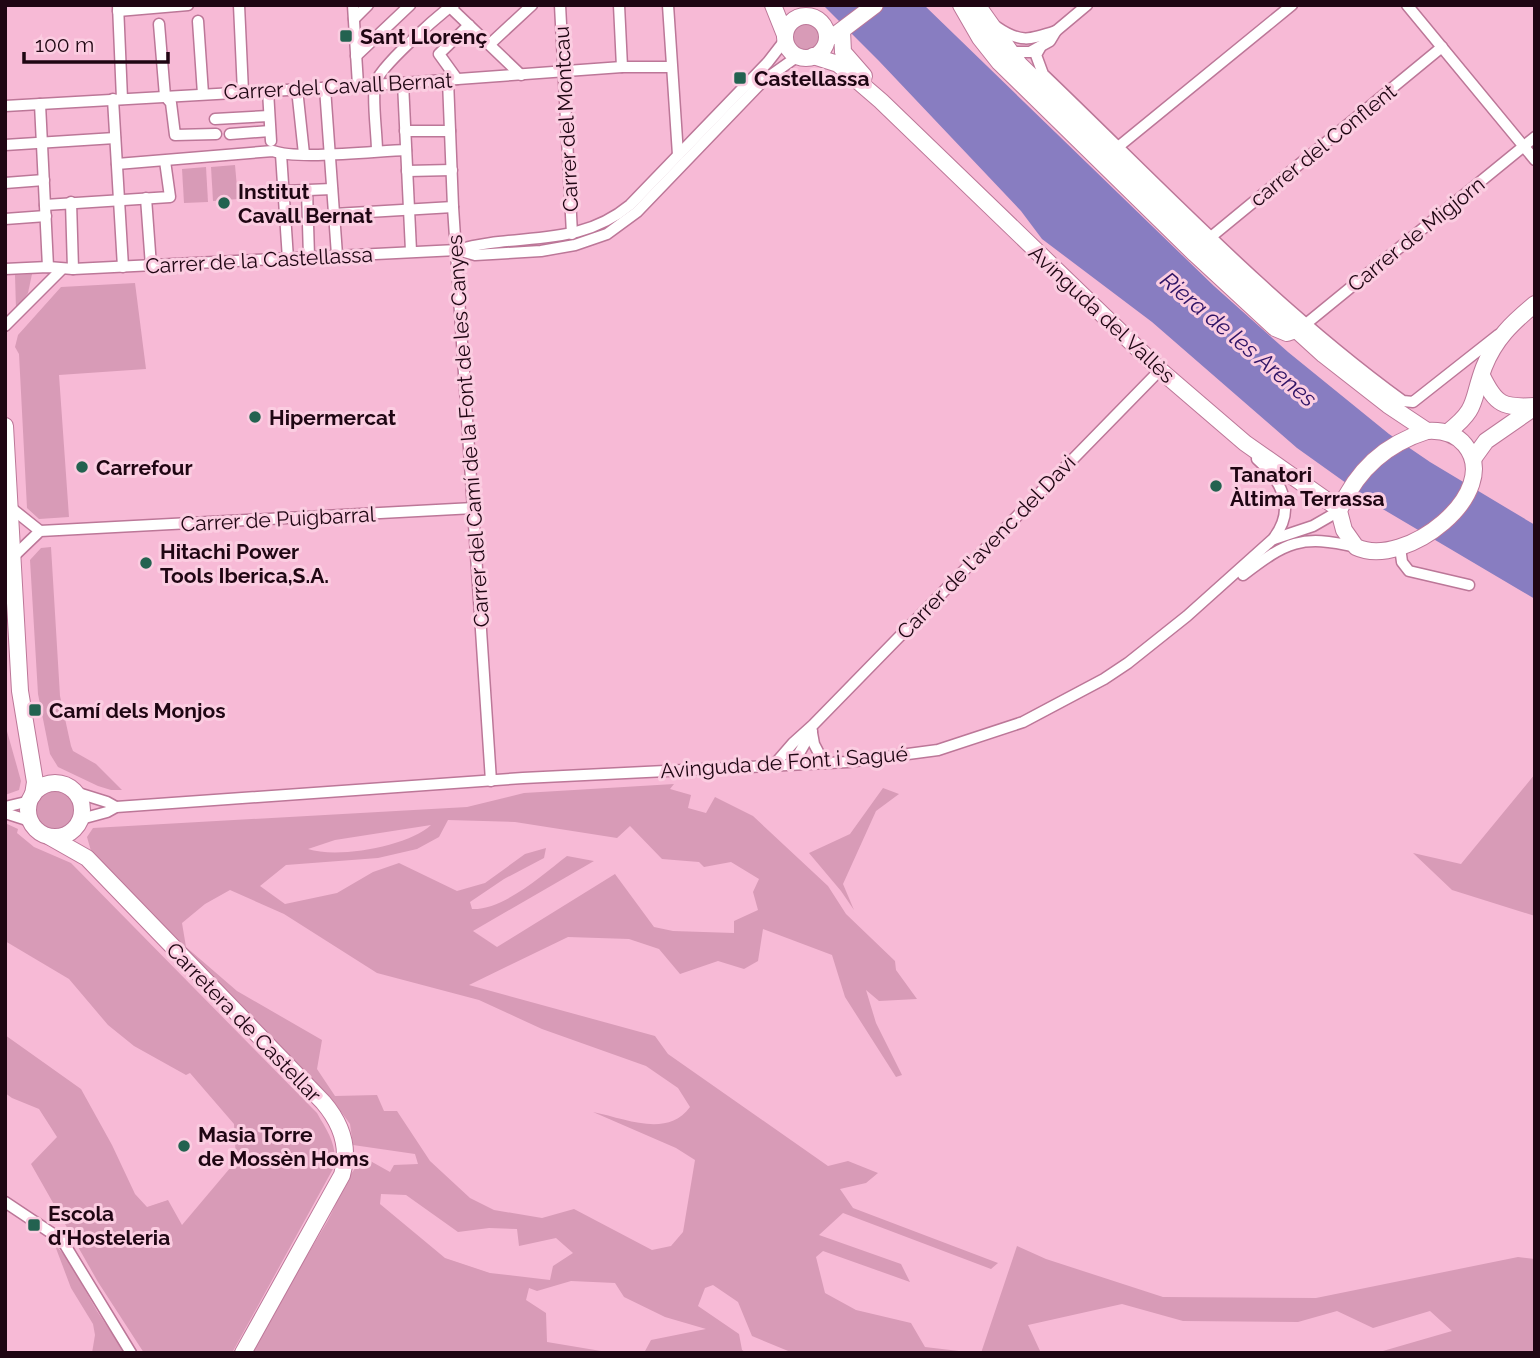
<svg xmlns="http://www.w3.org/2000/svg" width="1540" height="1358" font-family="Raleway,sans-serif">
	<rect width="100%" height="100%" fill="#f7bad6"/>
	<g fill="#d89bb7" fill-rule="evenodd">
		<circle cx="805" cy="37" r="15"/>
		<polygon points="235,165 238,199 213,201 211,167"/>
		<polygon points="206,167 208,202 184,203 182,169"/>
		<polygon points="32,274 28,293 16,309 15,275"/>
		<polygon points="135,283 146,369 59,375 69,517 39,519 27,508 19,354 15,347 18,335 61,287"/>
		<polygon points="51,547 60,696 71,746 73,751 96,764 122,790 111,790 98,786 58,767 50,754 38,694 30,560 41,548"/>
		<polygon points="5,724 21,781 19,790 5,795"/>
		<polygon points="1535,774 1535,916 1452,890 1413,853 1461,864"/>
		<path d="M674 784 670 789 691 795 688 808 706 813 715 797 753 816 828 886 846 914 895 961 896 970 917 999 879 1001 866 990 876 1023 902 1075 896 1077 845 997 832 955 763 929 758 961 744 969 718 961 680 974 659 949 629 939 568 937 469 985 655 1036 668 1054 828 1166 848 1161 878 1173 866 1183 840 1189 853 1208 998 1263 991 1269 843 1213 819 1235 901 1264 910 1282 823 1251 816 1257 825 1293 856 1310 911 1323 925 1347 976 1353H793L752 1336 738 1302 713 1285 705 1288 698 1306 739 1334 742 1350 747 1353H644L651 1340 706 1329 665 1317 624 1297 615 1283 571 1281 537 1291 529 1288 526 1300 546 1313 547 1342 613 1353H250C275 1308 301 1266 327 1222 339 1201 346 1173 365 1158L390 1172 394 1165 418 1164 415 1154 353 1145 350 1124 331 1098 91 851 87 837 93 828 467 807 524 793ZM448 820 515 822 617 838 630 826 662 859 699 862 704 867 731 862 759 879 753 892 758 910 734 921V933L673 931 654 927 615 874 497 947 473 931 594 861 567 856C542 875 504 910 472 909L470 902 504 879 544 858 546 848 525 854 485 883 457 891 399 863 373 872 337 893 285 904 260 886 286 865 378 858 417 849 439 837ZM431 825C409 846 338 859 308 849L335 840ZM230 890 284 914 377 973 479 1000 542 1029 646 1066 678 1088 690 1107C667 1138 627 1119 593 1112L676 1148 695 1160 683 1232 671 1246 652 1250 574 1209 542 1218 494 1210 470 1198 430 1161 397 1111H384L377 1095 335 1096 317 1069 322 1040 237 991 186 947 182 923 205 904ZM381 1194 406 1195 458 1232 489 1228 517 1229 519 1246 556 1238 573 1253 553 1266 550 1280 490 1273 445 1258 380 1204Z"/>
		<polygon points="883,788 899,794 876,811 843,884 854,910 841,891 809,853 850,834"/>
		<circle cx="55" cy="810" r="20"/>
		<path d="M5 823 18 829 17 833 34 847 71 863 317 1113C327 1131 338 1145 334 1167L232 1353H144L98 1282 31 1164 57 1137 39 1109 12 1098 5 1093V1035L81 1089 112 1145 135 1194 147 1207 168 1200 182 1225 236 1161 234 1124 190 1073 186 1075 134 1046 108 1025 69 979 5 941Z"/>
		<polygon points="54,1243 68,1260 97,1311 125,1353 92,1353 95,1335 93,1324 71,1288"/>
		<polygon points="1017,1246 1046,1259 1163,1297 1316,1298 1518,1257 1535,1259 1535,1353 1376,1353 1452,1331 1430,1311 1373,1328 1337,1311 1298,1322 1183,1321 1122,1304 1028,1325 1041,1353 981,1353"/>
	</g>
	<polygon fill="#887dc1" points="823,5 924,5 1214,286 1288,352 1389,434 1430,462 1535,525 1535,599 1381,508 1297,448 1152,322 1042,239 1021,211 879,61"/>
	<g fill="none" stroke-linecap="round" stroke-linejoin="round">
		<defs>
			<g id="street">
				<polyline points="118,5 122,99"/>
				<polyline points="239,5 243,92"/>
				<polyline points="353,5 358,85"/>
				<polyline points="454,5 452,9 521,75"/>
				<polyline points="560,5 572,234"/>
				<polyline points="619,5 622,67"/>
				<polyline points="668,5 678,155"/>
				<polyline points="1407,5 1535,160"/>
				<polyline points="118,11 188,5"/>
				<polyline points="354,19 368,5"/>
				<polyline points="198,21 203,94"/>
				<polyline points="159,24 165,96 171,103 175,135 216,134"/>
				<polyline points="980,27 998,46 1010,52 1030,52 1050,41 1056,31 1087,5"/>
				<path d="M997 27C1020 43 1030 40 1056 31"/>
				<polyline points="490,44 532,5"/>
				<path d="M1040 48 1036 55 1043 74C1160 186 1271 305 1403 401L1413 402 1498 335"/>
				<polyline points="356,56 410,5"/>
				<polyline points="457,79 439,54 469,25"/>
				<polyline points="448,80 453,207 491,781"/>
				<polyline points="403,83 411,251"/>
				<polyline points="325,88 337,255"/>
				<polyline points="297,89 304,154"/>
				<polyline points="268,91 271,141"/>
				<polyline points="113,99 123,267"/>
				<polyline points="40,104 48,267"/>
				<polyline points="5,106 375,85 622,67 671,67"/>
				<polyline points="215,119 269,116"/>
				<polyline points="405,131 450,131"/>
				<polyline points="230,134 270,131"/>
				<polyline points="5,145 115,138"/>
				<polyline points="1118,147 1292,5"/>
				<path d="M377 151C377 134 372 100 375 84 379 67 436 18 452 5"/>
				<polyline points="281,154 288,259"/>
				<path d="M117 164 273 151C297 160 376 151 406 150"/>
				<polyline points="407,171 452,170"/>
				<polyline points="5,183 44,180"/>
				<polyline points="307,190 309,257"/>
				<polyline points="284,191 332,189"/>
				<polyline points="146,198 151,266"/>
				<polyline points="71,202 73,269"/>
				<polyline points="45,205 170,197 165,161"/>
				<polyline points="334,214 453,207"/>
				<polyline points="5,219 46,216"/>
				<polyline points="1206,241 1442,47"/>
				<polyline points="457,250 475,255 541,251 575,245 607,234 637,212 763,81 798,56"/>
				<path d="M5 269 48 267 73 269 457 250C518 232 577 249 630 205L768 62 785 40"/>
				<polyline points="5,326 61,270"/>
				<polyline points="1301,328 1535,137"/>
				<polyline points="10,507 40,531"/>
				<polyline points="1274,539 1313,526 1339,511"/>
				<polyline points="1400,547 1402,562 1409,571 1469,585"/>
				<polyline points="13,557 40,531 474,508"/>
				<path d="M1243 575C1286 542 1301 534 1356 547"/>
				<polyline points="812,733 814,744 824,763"/>
				<polyline points="793,764 812,731"/>
				<polyline points="774,765 793,743 813,725 1160,370"/>
				<polyline points="75,792 107,802 116,807"/>
				<polyline points="5,807 30,801"/>
				<polyline points="5,813 30,821"/>
				<path d="M81 819 107 812 116 807 523 778 848 762 938 750 1023 722 1104 679 1128 663 1187 616 1273 539C1297 509 1282 481 1257 459"/>
				<polyline points="5,1202 62,1240 131,1353"/>
			</g>
			<g id="secondary">
				<polyline points="773,5 785,35"/>
				<polyline points="961,5 980,38 999,62 1195,254 1275,328 1287,333 1296,330"/>
				<polyline points="977,5 1019,64 1249,287 1324,355 1388,405 1427,431"/>
				<circle cx="806" cy="37" r="21"/>
				<polyline points="842,31 843,52 864,76"/>
				<polyline points="834,36 875,5"/>
				<polyline points="813,56 838,64 881,101 1160,370 1245,443 1339,509"/>
				<path d="M1482 376C1496 405 1503 408 1535 406"/>
				<polyline points="5,426 20,691 35,782 33,795"/>
				<path d="M1427 431C1442 430 1455 433 1465 445 1504 492 1405 570 1356 547L1344 530 1339 511C1356 471 1385 444 1427 431Z"/>
				<path d="M1448 432C1479 408 1471 401 1484 367 1495 339 1512 323 1535 304"/>
				<polyline points="1473,459 1486,441 1535,407"/>
				<circle cx="55" cy="810" r="27"/>
				<path d="M50 837 87 858 323 1102C341 1123 350 1148 342 1175L243 1353"/>
			</g>
		</defs>
		<use href="#street" stroke="#bc7798" stroke-width="13"/>
		<use href="#secondary" stroke="#bc7798" stroke-width="18"/>
		<use href="#street" stroke="#fff" stroke-width="10"/>
		<use href="#secondary" stroke="#fff" stroke-width="16"/>
	</g>
	<g fill="#236250" stroke="#fbcde1" stroke-width="2.5">
		<rect x="339" y="29" width="14" height="14" rx="3.5"/>
		<rect x="733" y="71" width="14" height="14" rx="3.5"/>
		<circle cx="224" cy="203" r="7"/>
		<circle cx="255" cy="417" r="7"/>
		<circle cx="82" cy="467" r="7"/>
		<circle cx="1216" cy="486" r="7"/>
		<circle cx="146" cy="563" r="7"/>
		<rect x="28" y="703" width="14" height="14" rx="3.5"/>
		<circle cx="184" cy="1146" r="7"/>
		<rect x="27" y="1218" width="14" height="14" rx="3.5"/>
	</g>
	<g text-anchor="middle" dominant-baseline="central" stroke-width="6" stroke-linejoin="round" paint-order="stroke">
		<g font-size="21" font-weight="bold" fill="#1f0613" stroke="#fbcde1" text-anchor="start">
			<text x="360" y="36">Sant Llorenç</text>
			<text x="754" y="78">Castellassa</text>
			<text x="238" y="191">Institut<tspan x="238" dy="24">Cavall Bernat</tspan></text>
			<text x="269" y="417">Hipermercat</text>
			<text x="96" y="467">Carrefour</text>
			<text x="1230" y="474">Tanatori<tspan x="1230" dy="24">Àltima Terrassa</tspan></text>
			<text x="160" y="551">Hitachi Power<tspan x="160" dy="24">Tools Iberica,S.A.</tspan></text>
			<text x="49" y="710">Camí dels Monjos</text>
			<text x="198" y="1134">Masia Torre<tspan x="198" dy="24">de Mossèn Homs</tspan></text>
			<text x="48" y="1213">Escola<tspan x="48" dy="24">d'Hosteleria</tspan></text>
		</g>
		<g font-size="21" fill="#1f0613" stroke="#fbcde1">
			<text transform="translate(338 86) rotate(-3)">Carrer del Cavall Bernat</text>
			<text transform="translate(566 119) rotate(-93)">Carrer del Montcau</text>
			<text transform="translate(1323 145) rotate(-39)">carrer del Conflent</text>
			<text transform="translate(1416 234) rotate(-39)">Carrer de Migjorn</text>
			<text transform="translate(259 260) rotate(-3)">Carrer de la Castellassa</text>
			<text transform="translate(1102 314) rotate(43)">Avinguda del Vallès</text>
			<text transform="translate(468 431) rotate(-94)">Carrer del Camí de la Font de les Canyes</text>
			<text transform="translate(278 519) rotate(-3)">Carrer de Puigbarral</text>
			<text transform="translate(986 547) rotate(-46)">Carrer de l'avenc del Davi</text>
			<text transform="translate(784 762) rotate(-4)">Avinguda de Font i Sagué</text>
			<text transform="translate(244 1022) rotate(46)">Carretera de Castellar</text>
		</g>
		<g font-size="23" font-style="italic" fill="#2e1365" stroke="#fbcde1">
			<text transform="translate(1239 339) rotate(40)">Riera de les Arenes</text>
		</g>
	</g>
	<rect width="1540" height="1358" fill="none" stroke="#1f0613" stroke-width="14"/>
	<path d="M24 52v10h144v-10" fill="none" stroke="#1f0613" stroke-width="3.5"/>
	<text x="35" y="52" font-size="21" fill="#1f0613" stroke="#fbcde1" stroke-width="5" paint-order="stroke">100 m</text>
</svg>
